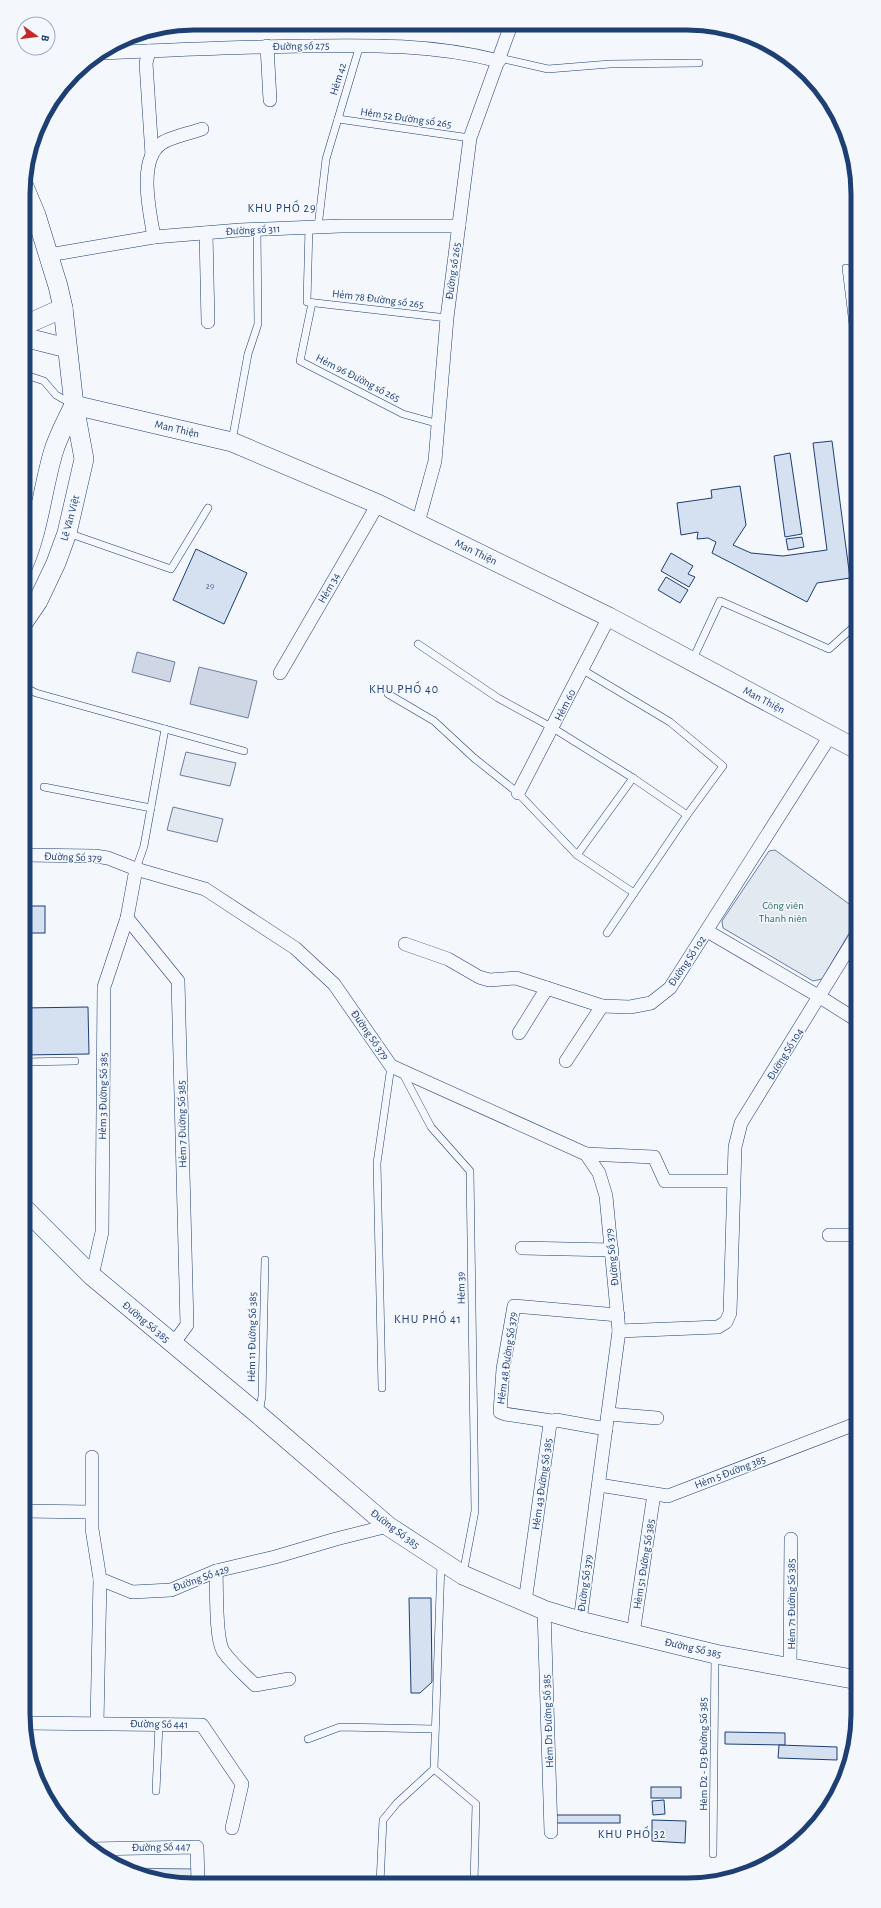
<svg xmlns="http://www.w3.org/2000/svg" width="881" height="1908" font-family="'Alegreya Sans',sans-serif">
	<rect width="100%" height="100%" fill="#f4f7fb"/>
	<g fill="#e3e9f0" stroke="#687fa3">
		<polygon points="186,752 236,763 230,786 180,775"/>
		<polygon points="173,807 223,819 217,842 167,830"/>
		<polygon points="775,850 856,909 858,918 822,979 813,981 723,928 722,921 769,851"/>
		<polygon points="120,1868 197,1869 197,1882 161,1882"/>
	</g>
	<g fill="#cfd7e4" stroke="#687fa3">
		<polygon points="137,652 175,662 170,682 132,672"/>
		<polygon points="199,667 257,681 248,718 190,704"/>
	</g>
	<g fill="#d5e0f0" stroke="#1d3f73">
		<polygon points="832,441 850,578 817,583 807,602 712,553 716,542 708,538 697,539 698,532 681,535 677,503 712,498 711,490 740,486 746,525 733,545 751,553 783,556 827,550 813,443"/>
		<polygon points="790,453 802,534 785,537 774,456"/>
		<polygon points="802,537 804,547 788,550 786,539"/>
		<polygon points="196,549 247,573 224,624 173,600"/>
		<polygon points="671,553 693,566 688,574 695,577 689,587 661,571"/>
		<polygon points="666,577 688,590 680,603 658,590"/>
		<rect x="23" y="906" width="22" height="27"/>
		<polygon points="88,1007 89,1054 23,1055 23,1008"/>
		<polygon points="409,1598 431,1598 432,1682 420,1693 411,1693"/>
		<polygon points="725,1732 785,1733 785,1745 725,1744"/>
		<polygon points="779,1745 837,1747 837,1760 778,1758"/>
		<rect x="651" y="1787" width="30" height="11"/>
		<polygon points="664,1800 665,1814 653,1815 652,1801"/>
		<rect x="554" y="1815" width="66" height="8"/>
		<polygon points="652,1820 686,1821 685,1843 652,1841"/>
	</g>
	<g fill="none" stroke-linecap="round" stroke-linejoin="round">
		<defs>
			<g id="lane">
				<polyline points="500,58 548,69 610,64 699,63"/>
				<polyline points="338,119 470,138"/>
				<polyline points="309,227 307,302 447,318"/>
				<polyline points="318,227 326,159 360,45"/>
				<polyline points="846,268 858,365"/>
				<polyline points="312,303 300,361 403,414 439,424"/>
				<polyline points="23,374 44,381 56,395 72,404"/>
				<polyline points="232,441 248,354 258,324 257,230"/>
				<polyline points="68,533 171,569 208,508"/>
				<polyline points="418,644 498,698 553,728 633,778 687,815"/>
				<polyline points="692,661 720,601 829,649 858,623"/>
				<polyline points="583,670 670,722 723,766 687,815 607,933"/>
				<polyline points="23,686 36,693 244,751"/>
				<polyline points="388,694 434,721 474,758 518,793 577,855 634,893"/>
				<polyline points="44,787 151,808"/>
				<polyline points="577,855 633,778"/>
				<polyline points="136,869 144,846 165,729"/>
				<polyline points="23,1062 75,1061"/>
				<polyline points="402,1072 431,1127 470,1171 475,1511 463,1574"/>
				<polyline points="382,1388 377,1163 391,1066"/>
				<polyline points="259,1413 262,1396 265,1260"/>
				<polyline points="441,1563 434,1769 476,1804 474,1884"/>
				<polyline points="308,1739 340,1727 435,1729"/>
				<polyline points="156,1791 159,1724"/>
				<polyline points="713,1854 715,1654"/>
				<polyline points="380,1883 383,1820 397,1803 434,1769"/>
			</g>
			<g id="street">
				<polyline points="267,46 270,100"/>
				<polyline points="149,51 146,63 152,155"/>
				<path d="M102 53C169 50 236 47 303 46 370 45 434 44 499 61"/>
				<polyline points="206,233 208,322"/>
				<path d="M154 237C150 213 137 159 162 143 171 137 191 133 202 129"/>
				<polyline points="49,255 154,237 240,230 341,226 459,226"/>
				<polyline points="418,523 435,461 447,318 470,138 511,25"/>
				<polyline points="280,673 378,504"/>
				<polyline points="518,793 609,617"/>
				<polyline points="23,855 95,856 108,858 136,869 205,889 295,948 334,984 391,1066 586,1154 599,1173 606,1196 619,1331 580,1621"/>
				<polyline points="127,918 178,981 187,1325 173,1344"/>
				<polyline points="707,931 820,997 858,1021"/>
				<polyline points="405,944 448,959 479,977 489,980 516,978 602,1006 630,1007 651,1003 670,988 830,736"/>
				<polyline points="519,1033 547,988"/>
				<polyline points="566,1061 602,1006"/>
				<polyline points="586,1154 654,1157 665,1181 733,1181"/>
				<polyline points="829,1235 858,1235"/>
				<polyline points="522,1248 612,1250"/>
				<polyline points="92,1276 102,1232 104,987 127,918 136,869"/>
				<polyline points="619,1331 718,1327 726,1322 730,1313 735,1147 741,1123 858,933"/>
				<polyline points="608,1414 657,1418"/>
				<polyline points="552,1421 505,1414 500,1412 503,1369 514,1306 618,1315"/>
				<polyline points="92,1457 92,1529 100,1579 132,1592 171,1590 216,1571 275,1557 336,1539 388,1526"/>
				<polyline points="599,1485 668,1496 858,1423"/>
				<polyline points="23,1511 91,1512"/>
				<path d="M216 1571C217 1588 215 1637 223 1651 232 1664 244 1674 255 1685L289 1679"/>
				<polyline points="525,1602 550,1424 556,1420 606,1429"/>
				<polyline points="544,1610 551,1832"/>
				<polyline points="633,1634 654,1494"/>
				<polyline points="790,1668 791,1539"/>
				<polyline points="24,1723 202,1725 242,1784 232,1828"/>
				<polyline points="97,1723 100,1579"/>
				<polyline points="90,1849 197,1847 198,1882"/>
			</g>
			<g id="secondary">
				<polyline points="23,326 63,308"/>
				<polyline points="23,337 67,348"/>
				<polyline points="74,405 232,442 378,504 609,617 858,750"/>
				<path d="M23 566C39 530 42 491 53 453 58 436 67 420 74 405"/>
				<polyline points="23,623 38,601 56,563 67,533 84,459 74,405 63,308 58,286 36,215 23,184"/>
				<polyline points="23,1207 92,1276 259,1415 388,1526 463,1575 544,1610 580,1621 715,1654 858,1680"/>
			</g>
		</defs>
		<use href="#lane" stroke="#1d3f73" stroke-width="8"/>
		<use href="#street" stroke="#1d3f73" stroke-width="14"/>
		<use href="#secondary" stroke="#1d3f73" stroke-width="20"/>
		<use href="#lane" stroke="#f4f7fb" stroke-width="7"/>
		<use href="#street" stroke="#f4f7fb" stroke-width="13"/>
		<use href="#secondary" stroke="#f4f7fb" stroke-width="19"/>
	</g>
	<g text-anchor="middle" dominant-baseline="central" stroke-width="3" stroke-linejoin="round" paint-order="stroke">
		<g font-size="9" fill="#4b6792">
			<text x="210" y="586">29</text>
		</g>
		<g font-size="11" fill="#1d3f73" stroke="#f4f7fb">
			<text transform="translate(301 46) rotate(-1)">Đường số 275</text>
			<text transform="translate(338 79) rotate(-73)">Hẻm 42</text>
			<text transform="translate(406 118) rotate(8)">Hẻm 52 Đường số 265</text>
			<text transform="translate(253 230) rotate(-3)">Đường số 311</text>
			<text transform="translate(453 271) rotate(-82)">Đường số 265</text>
			<text transform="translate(378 299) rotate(7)">Hẻm 78 Đường số 265</text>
			<text transform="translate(358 378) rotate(27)">Hẻm 96 Đường số 265</text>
			<text transform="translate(177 429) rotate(13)">Man Thiện</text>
			<text transform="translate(70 518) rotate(-75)">Lê Văn Việt</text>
			<text transform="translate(476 552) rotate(26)">Man Thiện</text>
			<text transform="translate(329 588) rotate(-60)">Hẻm 34</text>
			<text transform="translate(764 700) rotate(28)">Man Thiện</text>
			<text transform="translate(565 705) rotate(-63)">Hẻm 60</text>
			<text transform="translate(73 857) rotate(2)">Đường Số 379</text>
			<text transform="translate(687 961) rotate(-56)">Đường Số 102</text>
			<text transform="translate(370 1035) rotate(55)">Đường Số 379</text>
			<text transform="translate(785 1054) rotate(-58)">Đường Số 104</text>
			<text transform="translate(103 1096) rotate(-89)">Hẻm 3 Đường Số 385</text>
			<text transform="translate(182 1124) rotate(-91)">Hẻm 7 Đường Số 385</text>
			<text transform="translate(612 1257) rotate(-96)">Đường Số 379</text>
			<text transform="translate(461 1288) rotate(-91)">Hẻm 39</text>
			<text transform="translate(146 1322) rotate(40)">Đường Số 385</text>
			<text transform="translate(252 1337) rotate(-89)">Hẻm 11 Đường Số 385</text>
			<text transform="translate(507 1358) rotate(-82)">Hẻm 48 Đường Số 379</text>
			<text transform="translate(730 1472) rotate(-21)">Hẻm 5 Đường 385</text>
			<text transform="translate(542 1484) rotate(-82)">Hẻm 43 Đường Số 385</text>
			<text transform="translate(395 1529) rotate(37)">Đường Số 385</text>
			<text transform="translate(644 1564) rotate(-81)">Hẻm 51 Đường Số 385</text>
			<text transform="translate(201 1578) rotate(-20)">Đường Số 429</text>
			<text transform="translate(585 1583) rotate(-82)">Đường Số 379</text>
			<text transform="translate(791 1604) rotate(-90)">Hẻm 71 Đường Số 385</text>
			<text transform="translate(693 1648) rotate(13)">Đường Số 385</text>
			<text transform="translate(548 1721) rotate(-92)">Hẻm D1 Đường Số 385</text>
			<text transform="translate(159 1724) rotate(1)">Đường Số 441</text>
			<text transform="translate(703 1754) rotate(-90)">Hẻm D2 - D3 Đường Số 385</text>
			<text transform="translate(161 1847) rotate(-1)">Đường Số 447</text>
		</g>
		<g font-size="11" fill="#2c6c60" stroke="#f4f7fb">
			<text x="783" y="905">Công viên<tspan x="783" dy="13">Thanh niên</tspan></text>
		</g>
		<g font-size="12" letter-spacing="1" fill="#1d3f73" stroke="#f4f7fb">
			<text x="282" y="208">KHU PHỐ 29</text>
			<text x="404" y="689">KHU PHỐ 40</text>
			<text x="428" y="1319">KHU PHỐ 41</text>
			<text x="632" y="1834">KHU PHỐ 32</text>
		</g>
	</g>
	<path d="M0 0H881V1908H0ZM194 30H687A164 164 0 0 1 851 194V1714A164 164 0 0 1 687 1878H194A164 164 0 0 1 30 1714V194A164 164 0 0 1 194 30Z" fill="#f4f7fb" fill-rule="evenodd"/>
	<path fill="none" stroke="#1d3f73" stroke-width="5" d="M194 30H687A164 164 0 0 1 851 194V1714A164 164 0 0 1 687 1878H194A164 164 0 0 1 30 1714V194A164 164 0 0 1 194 30Z"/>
	<g transform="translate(36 36) rotate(104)"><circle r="19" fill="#f4f7fb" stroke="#9eadc5"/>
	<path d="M0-3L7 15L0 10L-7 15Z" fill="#c62828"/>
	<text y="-6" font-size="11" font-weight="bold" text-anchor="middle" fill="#1d3f73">B</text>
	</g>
</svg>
